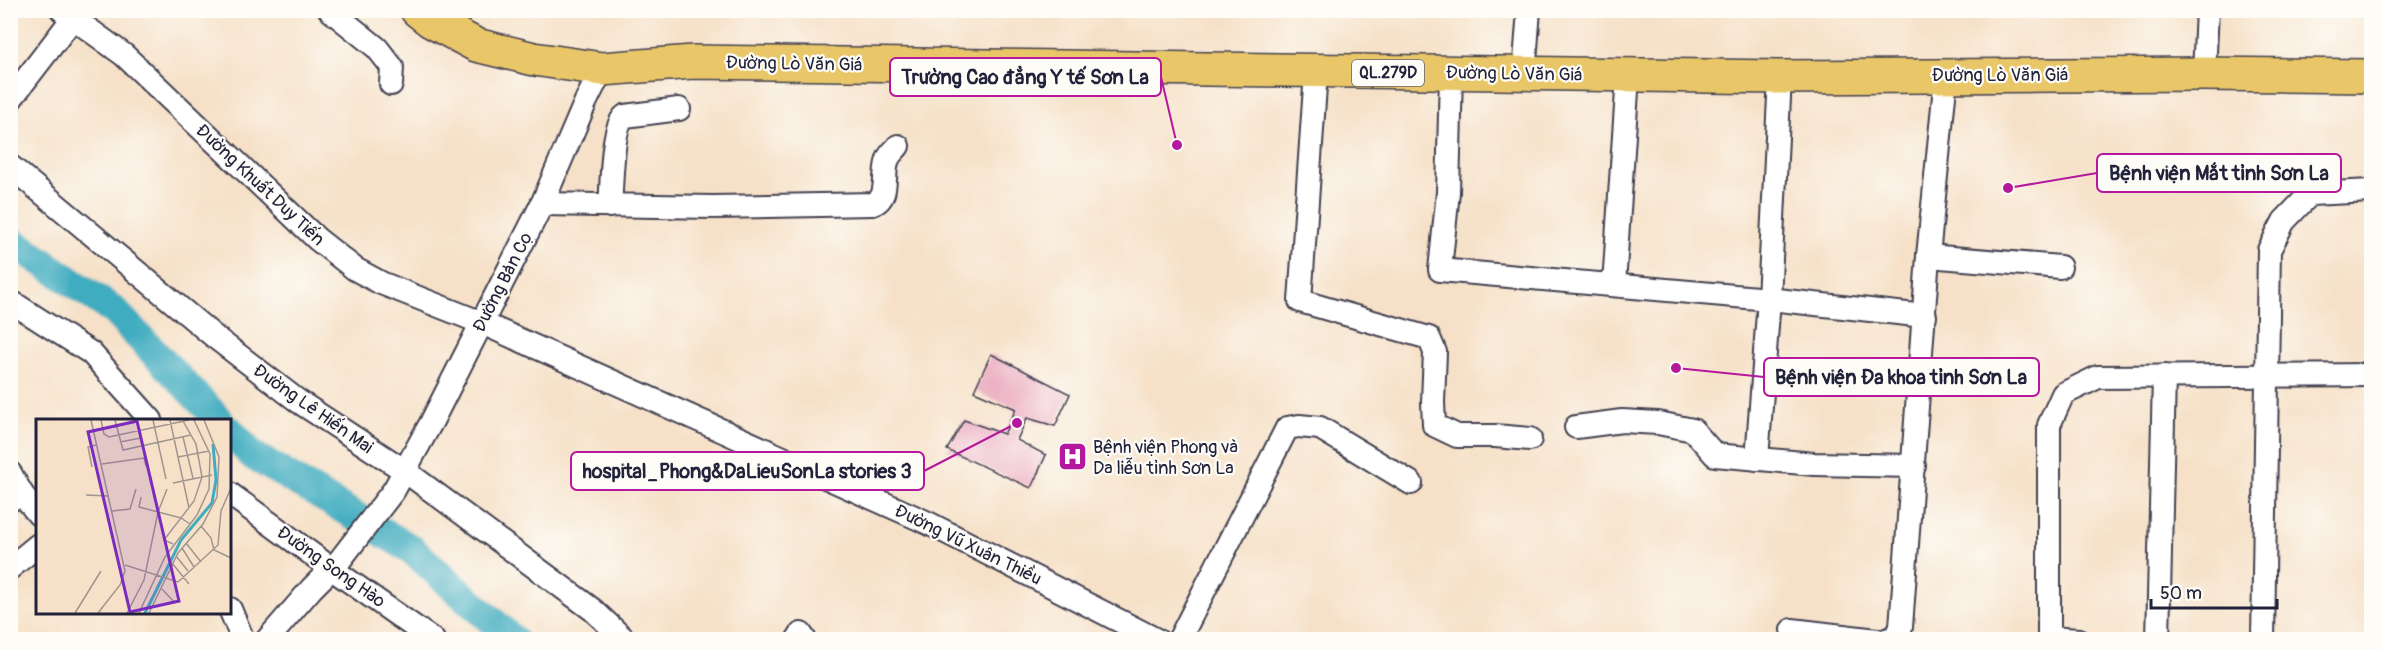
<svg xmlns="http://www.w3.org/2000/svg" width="2382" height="650" font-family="Pangolin,sans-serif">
	<rect width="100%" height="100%" fill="#fdfcf7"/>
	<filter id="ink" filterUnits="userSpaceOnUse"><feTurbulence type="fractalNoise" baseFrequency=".0167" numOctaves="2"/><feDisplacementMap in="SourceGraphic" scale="12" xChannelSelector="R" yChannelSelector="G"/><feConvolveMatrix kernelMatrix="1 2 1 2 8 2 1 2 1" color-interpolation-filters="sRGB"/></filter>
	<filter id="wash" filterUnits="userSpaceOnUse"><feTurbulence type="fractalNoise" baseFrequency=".008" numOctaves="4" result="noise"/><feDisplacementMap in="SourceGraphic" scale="24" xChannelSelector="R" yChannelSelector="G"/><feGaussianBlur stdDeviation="1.35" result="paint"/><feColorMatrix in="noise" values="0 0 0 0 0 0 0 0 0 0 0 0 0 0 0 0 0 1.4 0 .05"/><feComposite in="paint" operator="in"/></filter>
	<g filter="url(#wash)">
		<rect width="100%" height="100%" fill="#f6e1c8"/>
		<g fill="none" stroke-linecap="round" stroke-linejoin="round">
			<g stroke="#41acc0" stroke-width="30">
				<polyline points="10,240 113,310 219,420"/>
				<polyline points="230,431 252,455 411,549 513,640"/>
			</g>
		</g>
		<g id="blocks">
			<polygon fill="#eaa7bd" points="991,354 1070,394 1055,426 1027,418 1017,440 1046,455 1031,488 947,450 964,420 1004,434 1016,409 974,391"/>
		</g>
	</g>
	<g filter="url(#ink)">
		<use href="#blocks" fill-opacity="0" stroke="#423f50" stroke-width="1.5"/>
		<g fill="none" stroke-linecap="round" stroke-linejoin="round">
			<defs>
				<g id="minor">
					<polyline points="62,10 124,55 317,239 355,269 381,283 482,323 928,523 1157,640"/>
					<polyline points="330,10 377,48 392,67 391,84"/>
					<polyline points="1316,72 1300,301 1429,338 1435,352 1433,402 1434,425 1457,436 1495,436 1530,439"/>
					<polyline points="1451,74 1448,192 1440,270 1769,299 1925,316"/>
					<polyline points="2204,74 2207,10"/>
					<polyline points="1524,75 1529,10"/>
					<polyline points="10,100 73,18"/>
					<polyline points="10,166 216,338 298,401 405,471 593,610 625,640"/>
					<path d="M542 204 713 207 873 204C891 198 881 171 889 157 891 153 896 149 898 146"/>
					<path d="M610 206C612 188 611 126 625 116L679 109"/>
					<polyline points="1928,256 2060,267"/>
					<polyline points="1614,285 1628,76"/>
					<polyline points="10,301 91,353 151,420"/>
					<polyline points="1576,427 1622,421 1658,423 1693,430 1715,455 1814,464 1914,466"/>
					<polyline points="1757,459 1769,299 1780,77"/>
					<polyline points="10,473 22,494"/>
					<polyline points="230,494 332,569 433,640"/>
					<polyline points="10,500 22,494 38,514"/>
					<polyline points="10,568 38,545"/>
					<polyline points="230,609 243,640"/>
					<polyline points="1792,630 1877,640"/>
					<polyline points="2049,638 2079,640"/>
					<polyline points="267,640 312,588 340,560 394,490 432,421 542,204 586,101 602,69"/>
					<polyline points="797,640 801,634 805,640"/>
					<polyline points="1179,640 1287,428 1299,426 1320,428 1411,483"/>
					<polyline points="1886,640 1896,637 1901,627 1928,256 1946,76"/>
					<polyline points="2049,640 2049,425 2063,394 2098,377 2372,375"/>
					<polyline points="2158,640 2164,376"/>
					<polyline points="2263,640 2269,250 2284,221 2310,194 2372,191"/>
				</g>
				<polyline id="highway" points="417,10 431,21 476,45 534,59 602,69 693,62 1780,77 2204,74 2372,76"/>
			</defs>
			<use href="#minor" stroke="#423f50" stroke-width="26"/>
			<use href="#highway" stroke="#423f50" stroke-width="36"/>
			<use href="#minor" stroke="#fff" stroke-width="22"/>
			<use href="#highway" stroke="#e9c769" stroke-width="33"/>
		</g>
	</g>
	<defs>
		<symbol id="hospital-square" viewBox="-11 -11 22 22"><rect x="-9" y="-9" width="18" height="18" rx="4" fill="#b5179e" stroke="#fdfcf7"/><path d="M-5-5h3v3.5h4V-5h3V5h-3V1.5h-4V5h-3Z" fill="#fff"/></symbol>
	</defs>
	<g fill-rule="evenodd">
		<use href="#hospital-square" x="1056" y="440" width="33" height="33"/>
	</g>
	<g text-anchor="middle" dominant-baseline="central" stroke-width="4.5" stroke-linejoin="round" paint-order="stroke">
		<rect fill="#fdfcf7" stroke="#646373" stroke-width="1.5" x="1352" y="60" width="72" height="26" rx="4.5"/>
		<g font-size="16" font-weight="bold" fill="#22223b">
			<text x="1388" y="73">QL.279D</text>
		</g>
		<g font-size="18" fill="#22223b" stroke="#fdfcf7">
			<text transform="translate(794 64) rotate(1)">Đường Lò Văn Giá</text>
			<text transform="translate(1514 74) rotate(1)">Đường Lò Văn Giá</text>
			<text x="2000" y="75">Đường Lò Văn Giá</text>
			<text transform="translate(260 185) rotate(43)">Đường Khuất Duy Tiến</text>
			<text transform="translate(503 282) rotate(-63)">Đường Bản Cọ</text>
			<text transform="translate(313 409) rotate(35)">Đường Lê Hiến Mai</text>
			<text transform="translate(968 545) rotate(26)">Đường Vũ Xuân Thiều</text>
			<text transform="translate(331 567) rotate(35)">Đường Song Hào</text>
		</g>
		<g font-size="18" fill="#22223b" stroke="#fdfcf7" text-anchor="start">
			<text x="1093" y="447">Bệnh viện Phong và<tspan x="1093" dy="21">Da liễu tỉnh Sơn La</tspan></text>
		</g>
	</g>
	<g transform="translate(36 419)">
		<rect width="195" height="195" fill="#f6e1c8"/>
		<path fill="none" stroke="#41acc0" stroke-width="3" d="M109 194 145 121 176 84 180 61 177 25"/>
		<path fill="none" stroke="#a19590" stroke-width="1.5" d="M55 1 89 152 84 166 62 194M65 1 68 15 73 18 153 1M79 1 87 31 155 16M101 1 106 27M117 1 130 60M134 1 153 89M67 10 101 3M147 18 157 59M84 23 105 19M142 38 173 32M66 45 108 39 110 47M56 48 52 28 60 26M137 64 176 56M118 74 122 92M50 76 72 77M105 78 103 88 145 99 154 105M76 92 94 90 100 70M165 107 175 119 178 131 195 139M150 124 165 143M137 125 128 121 158 82 166 58 160 25 147 2M146 129 158 148M140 137 152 152M136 144 153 165M89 146 142 163 182 126 185 92 195 69M126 170 139 184M39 194 65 152M91 194 108 161 122 93 131 70M103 194 129 138 161 96 173 70 174 35 158 1M113 194 142 134 167 105 181 78 183 38 168 1"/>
		<path fill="#7b2cbf" fill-opacity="0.15" stroke="#7b2cbf" stroke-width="3" d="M101 2 143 182 94 193 52 13Z"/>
		<rect width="195" height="195" fill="none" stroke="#22223b" stroke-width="3"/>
	</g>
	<path fill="none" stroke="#b5179e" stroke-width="2" d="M1177 145L1161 77M2008 188L2097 173M1676 368L1764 377M1017 423L924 471"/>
	<g fill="#b5179e" stroke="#fdfcf7" stroke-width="2">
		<circle cx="1177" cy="145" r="6"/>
		<circle cx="2008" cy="188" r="6"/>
		<circle cx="1676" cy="368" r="6"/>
		<circle cx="1017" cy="423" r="6"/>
	</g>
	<g fill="#fdfcf7" stroke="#b5179e" stroke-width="2">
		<rect x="890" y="58" width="271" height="38" rx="6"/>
		<rect x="2097" y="154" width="244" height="38" rx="6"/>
		<rect x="1764" y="358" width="275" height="38" rx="6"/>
		<rect x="571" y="452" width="353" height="38" rx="6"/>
	</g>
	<g font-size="20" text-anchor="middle" font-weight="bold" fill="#22223b">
		<text x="1025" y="84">Trường Cao đẳng Y tế Sơn La</text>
		<text x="2219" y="180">Bệnh viện Mắt tỉnh Sơn La</text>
		<text x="1901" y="384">Bệnh viện Đa khoa tỉnh Sơn La</text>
		<text x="747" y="478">hospital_Phong&amp;DaLieuSonLa stories 3</text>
	</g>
	<rect width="2382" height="650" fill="none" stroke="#fdfcf7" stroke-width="36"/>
	<path d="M2151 599v9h126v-9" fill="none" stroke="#22223b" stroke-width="3"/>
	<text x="2160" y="599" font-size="18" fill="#22223b" stroke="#fdfcf7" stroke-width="4.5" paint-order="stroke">50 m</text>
</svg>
